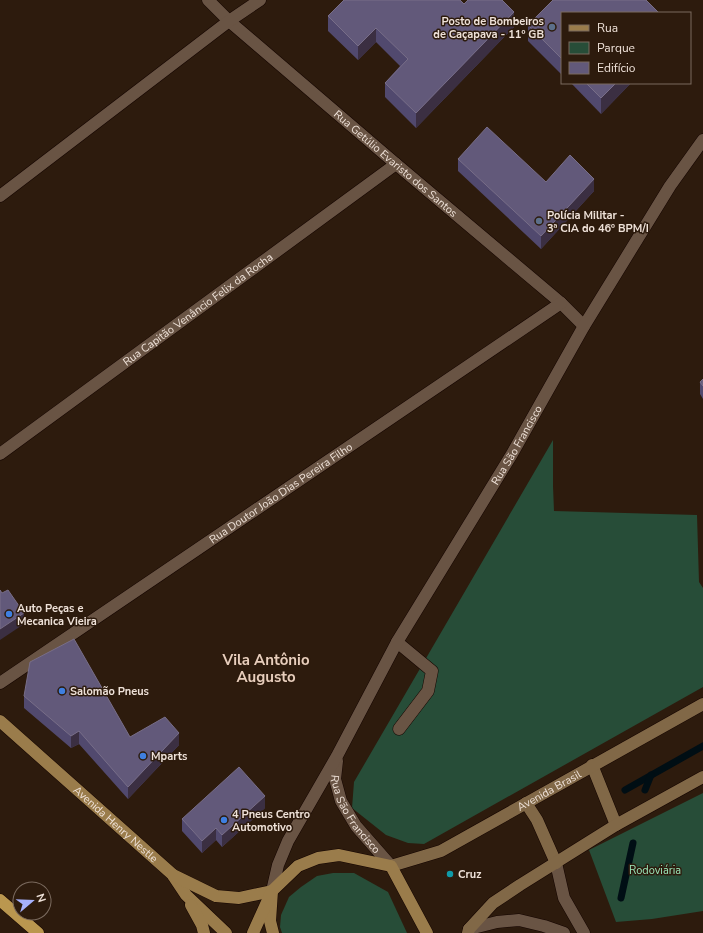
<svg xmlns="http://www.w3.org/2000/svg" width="703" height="933" font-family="'Nunito Sans',sans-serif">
	<rect width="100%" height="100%" fill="#2d1b0d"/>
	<g fill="#274d38">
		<polygon points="553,440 553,486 554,511 697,515 699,582 703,588 703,687 424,844 408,843 386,835 352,808 354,782"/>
		<polygon points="703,793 703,911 652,919 616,922 589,850"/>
		<polygon points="333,873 354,873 388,892 407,933 282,933 280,927 281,915 289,897 301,887 317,876"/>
	</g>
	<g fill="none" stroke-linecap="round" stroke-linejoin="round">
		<g stroke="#000e14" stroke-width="7">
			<polyline points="625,790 703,746"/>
			<polyline points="645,790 651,775"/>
			<polyline points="621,898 633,843"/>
		</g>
		<defs>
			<polyline id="service" points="397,642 432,671 428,691 399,729"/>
			<g id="minor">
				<path id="s1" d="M208 0 229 21 396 164 561 303 584 326"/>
				<polyline points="0,196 229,21 260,0"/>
				<path id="s2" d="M0 454 396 164"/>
				<path id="s3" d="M0 683 561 303"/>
			</g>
			<g id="tertiary">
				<path id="s4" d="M337 761 335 779 341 801 356 826 391 866"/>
				<polyline points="556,863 564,898 584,933"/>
				<path id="s5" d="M272 891 278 865 288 841 337 756 397 642 512 454 584 326 670 186 703 140"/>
				<polyline points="469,929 497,922 519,920 544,926 564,933"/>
			</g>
			<g id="secondary">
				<polyline points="592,765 616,825"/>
				<polyline points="526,803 537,820 556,863"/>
				<path id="s6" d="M391 866 441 851 703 704"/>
				<polyline points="468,933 469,929 493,903 520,885 616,825 703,777"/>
			</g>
			<g id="primary">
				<path id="s7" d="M0 721 172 874 186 895 226 933"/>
				<polyline points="173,875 216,896 239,898 272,891 270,921 273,933"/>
				<polyline points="191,905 202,925 204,933"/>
				<polyline points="253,933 272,891 298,866 318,858 339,855 391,866 427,933"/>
			</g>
			<polyline id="motorway" points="0,900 38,933"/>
		</defs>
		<use href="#service" stroke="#150500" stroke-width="13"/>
		<use href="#minor" stroke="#150500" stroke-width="13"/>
		<use href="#tertiary" stroke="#150500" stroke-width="13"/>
		<use href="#secondary" stroke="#150500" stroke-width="13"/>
		<use href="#primary" stroke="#150500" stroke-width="13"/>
		<use href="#motorway" stroke="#150500" stroke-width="13"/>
		<use href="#service" stroke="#695444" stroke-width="12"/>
		<use href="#minor" stroke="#695444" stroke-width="12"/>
		<use href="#tertiary" stroke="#695444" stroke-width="12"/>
		<use href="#secondary" stroke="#816847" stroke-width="12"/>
		<use href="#primary" stroke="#9a7c4b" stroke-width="12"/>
		<use href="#motorway" stroke="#ba974f" stroke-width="12"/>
	</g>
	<g fill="#51496e">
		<polygon points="464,4 514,27 416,128 385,97 385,83 400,66 376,42 358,60 328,31 328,16"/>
		<polygon points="562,13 562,75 528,41 528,25"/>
		<polygon points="571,83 631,83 601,114"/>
		<polygon points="458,159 546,182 594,191 541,249 458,171"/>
		<polygon points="703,379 703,399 700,394 700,382"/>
		<polygon points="24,696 130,737 179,745 128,799 79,744 71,748 24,708"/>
		<polygon points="265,808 222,847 216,840 202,853 182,831 182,819"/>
	</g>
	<g fill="#3b2f42">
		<polygon points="514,12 514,27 416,128 416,113"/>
		<polygon points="376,28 376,42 358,60 358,46"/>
		<polygon points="616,83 631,83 601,114 601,98"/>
		<polygon points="594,179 594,191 541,249 541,236"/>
		<polygon points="24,613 24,624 0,640 0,629"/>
		<polygon points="79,731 79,744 71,748 71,736"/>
		<polygon points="179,733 179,745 128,799 128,787"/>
		<polygon points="265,796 265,808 222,847 222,835"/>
		<polygon points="216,828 216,840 202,853 202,841"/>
	</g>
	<g fill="#62597a" stroke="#786e88">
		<polygon points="344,0 460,0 464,4 468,0 502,0 514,12 416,113 385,83 408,59 376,28 358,46 328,16"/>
		<polygon points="553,0 646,0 659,13 562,13 562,59 528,25"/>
		<polygon points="586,83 616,83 601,98"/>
		<polygon points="487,127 546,182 570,155 594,179 541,236 458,159"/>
		<polygon points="703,379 703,386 700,382"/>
		<polygon points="0,590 2,593 8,590 24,613 0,629"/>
		<polygon points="74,639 130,737 165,717 179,733 128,787 79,731 71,736 24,696 30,662"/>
		<polygon points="239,767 265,796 222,835 216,828 202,841 182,819"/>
	</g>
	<g fill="#5c6f8a" stroke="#2d1b0d" stroke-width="1.5">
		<circle cx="552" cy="27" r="4"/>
		<circle cx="539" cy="221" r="4"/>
	</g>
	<g fill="#3f7fe0" stroke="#2d1b0d" stroke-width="1.5">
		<circle cx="9" cy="614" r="4"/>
		<circle cx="62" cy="691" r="4"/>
		<circle cx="143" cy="756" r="4"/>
		<circle cx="224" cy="820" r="4"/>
	</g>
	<circle fill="#0f9aa8" stroke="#2d1b0d" stroke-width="1.5" cx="450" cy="874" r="4"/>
	<g text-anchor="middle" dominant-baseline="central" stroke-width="3" stroke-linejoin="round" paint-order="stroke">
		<g font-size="11" font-weight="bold" fill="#efe2d9" stroke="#2d1b0d" text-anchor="start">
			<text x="544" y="21" text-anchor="end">Posto de Bombeiros<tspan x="544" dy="13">de Caçapava - 11º GB</tspan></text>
			<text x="547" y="215">Polícia Militar -<tspan x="547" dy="13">3ª CIA do 46º BPM/I</tspan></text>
			<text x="17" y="608">Auto Peças e<tspan x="17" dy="13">Mecanica Vieira</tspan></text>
			<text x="70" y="691">Salomão Pneus</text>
			<text x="151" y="756">Mparts</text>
			<text x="232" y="814">4 Pneus Centro<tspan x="232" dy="13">Automotivo</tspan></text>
			<text x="458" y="874">Cruz</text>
		</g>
		<g font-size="11" fill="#efe2d9" stroke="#2d1b0d">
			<text stroke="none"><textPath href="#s1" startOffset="249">Rua Getúlio Evaristo dos Santos</textPath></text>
			<text stroke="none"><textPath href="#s2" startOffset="245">Rua Capitão Venâncio Felix da Rocha</textPath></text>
			<text stroke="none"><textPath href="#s5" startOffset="510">Rua São Francisco</textPath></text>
			<text stroke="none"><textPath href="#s3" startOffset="339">Rua Doutor João Dias Pereira Filho</textPath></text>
			<text stroke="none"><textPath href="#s6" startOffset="176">Avenida Brasil</textPath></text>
			<text stroke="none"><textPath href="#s4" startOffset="59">Rua São Francisco</textPath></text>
			<text stroke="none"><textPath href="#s7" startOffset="155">Avenida Henry Nestle</textPath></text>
		</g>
		<g font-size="11" fill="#9ae6b9" stroke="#2d1b0d">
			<text x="655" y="870">Rodoviária</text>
		</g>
		<g font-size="15" font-weight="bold" fill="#e8cebc" stroke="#2d1b0d">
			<text x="266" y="660">Vila Antônio<tspan x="266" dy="17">Augusto</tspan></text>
		</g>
	</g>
	<rect x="561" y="12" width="130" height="72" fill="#2d1b0d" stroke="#7b6b5f"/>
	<rect x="569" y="25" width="20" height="6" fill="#9a7c4b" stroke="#7b6b5f"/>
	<text x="597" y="32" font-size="12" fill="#efe2d9">Rua</text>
	<rect x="569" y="42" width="20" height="12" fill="#274d38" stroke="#7b6b5f"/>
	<text x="597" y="52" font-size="12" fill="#efe2d9">Parque</text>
	<rect x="569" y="62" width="20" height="12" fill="#62597a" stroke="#7b6b5f"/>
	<text x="597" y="72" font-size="12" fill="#efe2d9">Edifício</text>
	<g transform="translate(32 901) rotate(71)"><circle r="19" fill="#2d1b0d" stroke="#7b6b5f"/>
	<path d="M0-3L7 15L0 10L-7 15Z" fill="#a6b1fc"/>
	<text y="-6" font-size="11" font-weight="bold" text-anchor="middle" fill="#efe2d9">N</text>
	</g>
</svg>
